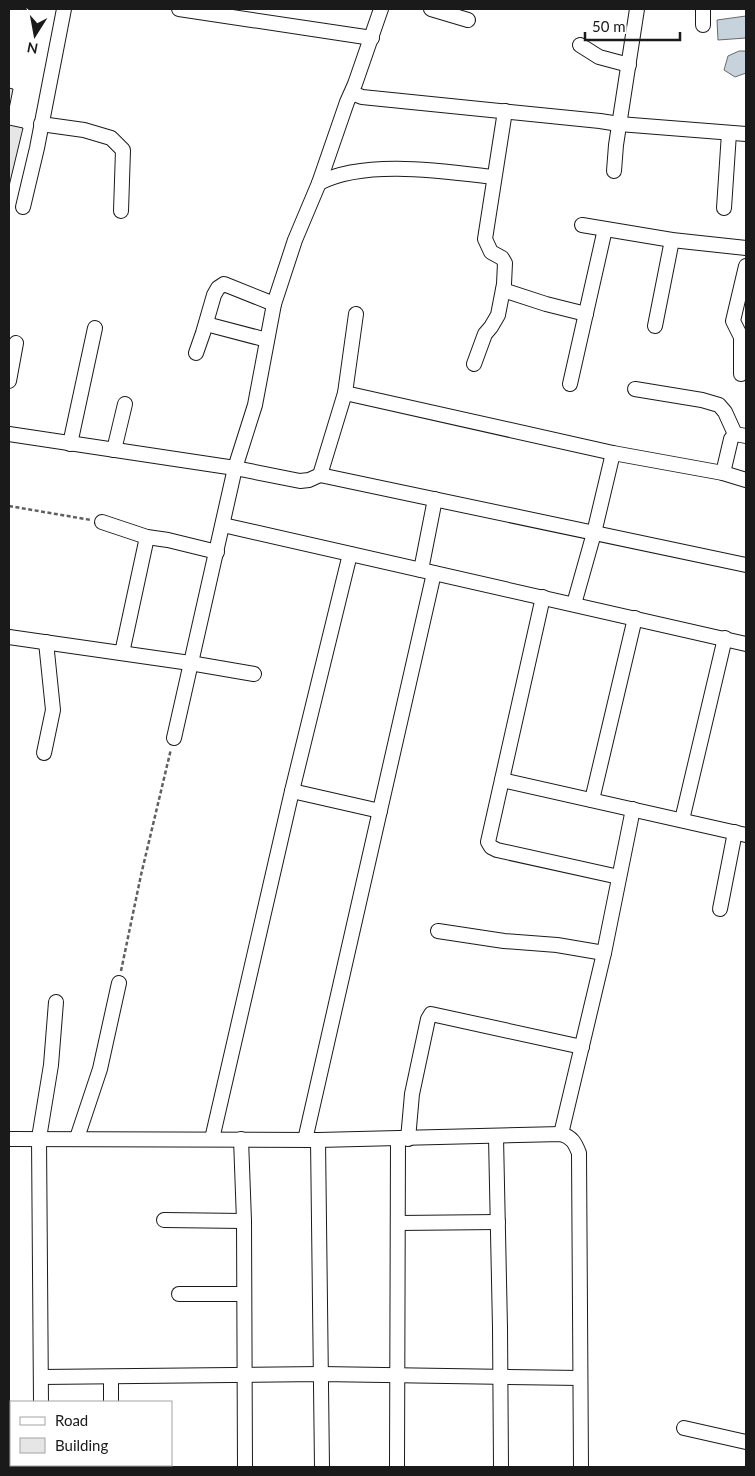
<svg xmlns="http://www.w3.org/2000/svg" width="755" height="1476" font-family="Lato,sans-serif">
	<rect width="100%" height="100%" fill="#fff"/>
	<g fill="#c6d2dc" stroke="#6a6a6a">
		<polygon points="746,16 746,38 718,40 717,20"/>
		<polygon points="739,51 746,51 746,73 735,77 724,70 728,56"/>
	</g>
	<g fill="#e6e6e6" stroke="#1a1a1a">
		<polygon points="9,88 13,89 9,109"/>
		<polygon points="9,125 23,128 9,186"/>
	</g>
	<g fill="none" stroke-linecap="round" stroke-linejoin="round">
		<defs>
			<g id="minor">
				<polyline points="179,9 372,38"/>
				<polyline points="431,9 468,20"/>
				<polyline points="703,9 703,25"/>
				<polyline points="580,45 599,57 629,65"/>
				<polyline points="352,93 362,97 600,121 619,124 746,134"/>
				<polyline points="41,124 84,130 111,138 123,150 121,211"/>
				<polyline points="614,171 616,145 637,9"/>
				<path d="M319 183C364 159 443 171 493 177"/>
				<polyline points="23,207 37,148 64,9"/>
				<polyline points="724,208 729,133"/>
				<polyline points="582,225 672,240 746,248"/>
				<polyline points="503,290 546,304 586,314"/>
				<polyline points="206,324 267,340"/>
				<polyline points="655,326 672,240"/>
				<polyline points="196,353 203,333 214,295 218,288 224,284 274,304"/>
				<polyline points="474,364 485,334 491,327 498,315 504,284 505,263 502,258 491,252 485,239 505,111"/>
				<polyline points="741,374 741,337 733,321 746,266"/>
				<polyline points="9,381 16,343"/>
				<polyline points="570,384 605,229"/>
				<polyline points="635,389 702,400 719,405 725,412 735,434"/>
				<polyline points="345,393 613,453 723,473 746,480"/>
				<polyline points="9,434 235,468 300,481 309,480 320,475 345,393 356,314"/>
				<polyline points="70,444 95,328"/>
				<polyline points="114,450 125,404"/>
				<polyline points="723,473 731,439 735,434 746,436"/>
				<polyline points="320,475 746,565"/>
				<polyline points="102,522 147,537 168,540 217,552"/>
				<polyline points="223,525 746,644"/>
				<polyline points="421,570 435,499"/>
				<polyline points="543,597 488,842 491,847 497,850 619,877"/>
				<polyline points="574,604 594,533 613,453"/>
				<polyline points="9,637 190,663 254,674"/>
				<polyline points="122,653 147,537"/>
				<polyline points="174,738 235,468 255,405 274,304 295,240 319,183 347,102 355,84 381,9"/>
				<polyline points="44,753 53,710 46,642"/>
				<polyline points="502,780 746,835"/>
				<polyline points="292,791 380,811"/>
				<polyline points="592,800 635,618"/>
				<polyline points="682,820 725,638"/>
				<polyline points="720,909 735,832"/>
				<polyline points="438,931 504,941 557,945 604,953"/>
				<polyline points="561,1134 604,953 633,809"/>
				<polyline points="496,1137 500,1328 501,1467"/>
				<polyline points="77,1138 100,1069 119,983"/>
				<path d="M9 1139 318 1140 561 1134C572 1137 575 1143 579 1153L581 1467"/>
				<polyline points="212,1139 292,791 350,554"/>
				<polyline points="241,1139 244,1221 245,1467"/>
				<polyline points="408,1139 412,1094 428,1019 431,1014 582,1047"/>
				<polyline points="305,1140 434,573"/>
				<polyline points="318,1140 322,1467"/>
				<polyline points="164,1220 244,1221"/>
				<polyline points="398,1223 498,1222"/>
				<polyline points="179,1294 244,1294"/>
				<polyline points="41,1377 321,1374 580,1378"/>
				<polyline points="111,1378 111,1402"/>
				<polyline points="41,1402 39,1138 51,1065 56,1002"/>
				<polyline points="684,1428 746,1442"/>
				<polyline points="41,1465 41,1467"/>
				<polyline points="112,1465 112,1467"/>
				<polyline points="397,1467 398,1139"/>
			</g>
		</defs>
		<use href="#minor" stroke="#1a1a1a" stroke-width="16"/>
		<g stroke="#5f5f5f" stroke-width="2.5" stroke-dasharray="4 2.5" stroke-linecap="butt">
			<polyline points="9,506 91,520"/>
			<polyline points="121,971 141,875 171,749"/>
		</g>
		<use href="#minor" stroke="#fff" stroke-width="14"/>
	</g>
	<rect width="755" height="1476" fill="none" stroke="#1a1a1a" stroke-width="20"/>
	<rect x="10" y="1401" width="162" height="65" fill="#ffffff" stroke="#a3a3a3"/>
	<rect x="20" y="1417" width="25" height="8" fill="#ffffff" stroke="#a3a3a3"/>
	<text x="55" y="1426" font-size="15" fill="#1a1a1a">Road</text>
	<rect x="20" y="1438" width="25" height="15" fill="#e6e6e6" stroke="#a3a3a3"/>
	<text x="55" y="1451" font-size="15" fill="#1a1a1a">Building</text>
	<g transform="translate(35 35) rotate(191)" stroke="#ffffff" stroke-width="4" paint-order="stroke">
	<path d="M0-4L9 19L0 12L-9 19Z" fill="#1a1a1a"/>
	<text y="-8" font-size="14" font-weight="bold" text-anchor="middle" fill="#1a1a1a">N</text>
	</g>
	<path d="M585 32v8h95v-8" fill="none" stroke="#1a1a1a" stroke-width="2.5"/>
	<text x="592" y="32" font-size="15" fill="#1a1a1a" stroke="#ffffff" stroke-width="4" paint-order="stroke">50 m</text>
</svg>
